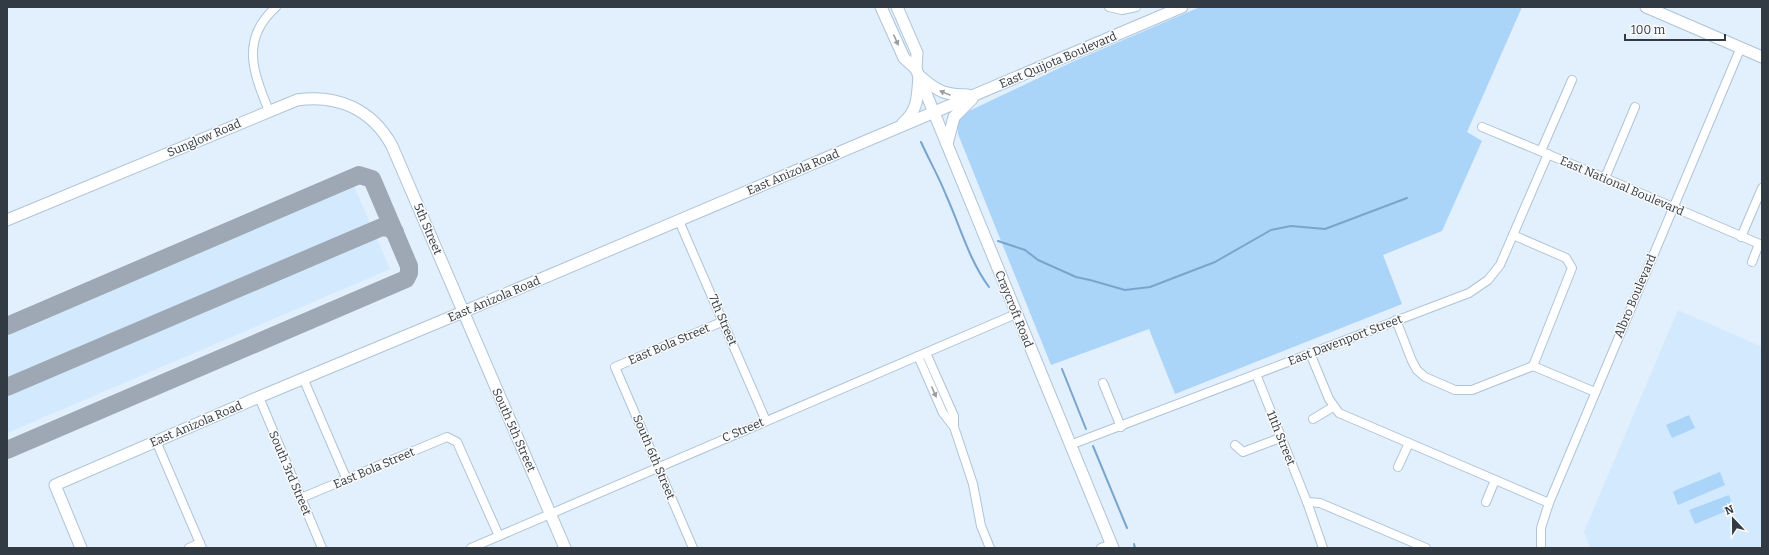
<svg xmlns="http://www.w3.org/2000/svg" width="1769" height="555" font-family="Bitter,serif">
	<rect width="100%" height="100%" fill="#e2effc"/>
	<g fill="#d2e9fe">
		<polygon points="354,186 390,269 7,433 7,336"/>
		<polygon points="1678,310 1762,347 1762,546 1756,548 1590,548 1584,532"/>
	</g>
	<g fill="#abd4f9">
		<polygon points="1200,7 1522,7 1467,132 1482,141 1442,231 1383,255 1402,304 1175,394 1149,329 1051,365 958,134 957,122 960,117 969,111 1072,62"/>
		<polygon points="1689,415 1695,428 1672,438 1666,425"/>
		<polygon points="1720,472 1725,485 1678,505 1673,492 1674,491"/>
		<polygon points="1729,495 1734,508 1695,524 1689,510"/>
	</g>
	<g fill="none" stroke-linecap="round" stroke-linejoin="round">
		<g stroke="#79a5cd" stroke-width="2">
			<path d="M921 142C929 160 939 177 946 195 960 226 969 260 989 287"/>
			<polyline points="998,241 1025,250 1038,260 1076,277 1090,280 1125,290 1150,287 1215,262 1271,230 1291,226 1325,229 1407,198"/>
			<polyline points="1062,369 1086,429"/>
			<polyline points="1093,446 1127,528"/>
			<polyline points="1134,544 1135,548"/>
		</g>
		<g stroke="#9da8b4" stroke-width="18">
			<polyline points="7,326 359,175 372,179 409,266 409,273 406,279 7,450"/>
			<polyline points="7,387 382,227 389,228 395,232"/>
		</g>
		<defs>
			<g id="street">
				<polyline points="1109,7 1122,10 1136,7"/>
				<path d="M269 111C253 72 240 39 276 7"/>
				<polyline points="1482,127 1605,178 1762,245"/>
				<polyline points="1541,151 1572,80"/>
				<polyline points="1605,178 1635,107"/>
				<polyline points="679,221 766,421"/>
				<polyline points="1513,235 1566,258 1572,268 1533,366"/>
				<polyline points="1741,237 1762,188"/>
				<polyline points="1752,262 1759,244"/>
				<polyline points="1396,320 1412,361 1417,370 1425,377 1455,390 1472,390 1533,366 1595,392"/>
				<polyline points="926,353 954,416 954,427 973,484 981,526 990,548"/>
				<polyline points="1310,353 1329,399 1339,413 1549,503"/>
				<polyline points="918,356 943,413 954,427"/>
				<polyline points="1256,374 1307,502 1323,548"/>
				<polyline points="303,378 347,480"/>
				<polyline points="1103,383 1121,427"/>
				<polyline points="259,397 322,548"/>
				<polyline points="1313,419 1333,407"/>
				<polyline points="156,441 202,548"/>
				<polyline points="1070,445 1469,293 1488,280 1500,265 1548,154"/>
				<polyline points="1235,445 1243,452 1280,438"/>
				<polyline points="1398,467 1409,443"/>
				<polyline points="301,498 447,437 457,442 499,536"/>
				<polyline points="1307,502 1320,503 1426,548"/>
				<polyline points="1486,502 1495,480"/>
				<polyline points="189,548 200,543"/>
				<polyline points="471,548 1016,314"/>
				<polyline points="693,548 615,367 724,321"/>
				<polyline points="1101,548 1111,544"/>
				<polyline points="1541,548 1541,528 1549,503 1741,47"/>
			</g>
			<g id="secondary">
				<polyline points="881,7 904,58 916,69 1113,548"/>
				<polyline points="897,7 917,53 916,69"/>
				<polyline points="1646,7 1762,57"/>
				<path d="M921 77C938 92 946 95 968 95"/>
				<path d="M903 123C919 109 917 96 919 77"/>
				<polyline points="947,144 954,117 972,99"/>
				<path d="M7 220 297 100C337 94 372 109 392 146L565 548"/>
				<polyline points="81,548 55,485 259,397 463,312 1182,7"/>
			</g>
		</defs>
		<use href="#street" stroke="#aec4d8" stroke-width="10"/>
		<use href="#secondary" stroke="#aec4d8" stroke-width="13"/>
		<use href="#street" stroke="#fff" stroke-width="8"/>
		<use href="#secondary" stroke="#fff" stroke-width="11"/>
	</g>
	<defs><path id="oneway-solid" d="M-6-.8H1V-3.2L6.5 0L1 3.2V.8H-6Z"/></defs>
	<g fill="#989da1">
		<use href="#oneway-solid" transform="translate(896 40) rotate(66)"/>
		<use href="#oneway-solid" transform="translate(945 93) rotate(-158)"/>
		<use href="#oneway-solid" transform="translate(934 392) rotate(66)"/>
	</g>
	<g text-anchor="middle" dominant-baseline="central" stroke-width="3" stroke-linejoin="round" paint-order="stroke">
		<g font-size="12" fill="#323b43" stroke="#fafafa">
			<text transform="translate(1058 60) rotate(-23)">East Quijota Boulevard</text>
			<text transform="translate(204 138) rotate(-23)">Sunglow Road</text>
			<text transform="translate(793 172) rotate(-23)">East Anizola Road</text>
			<text transform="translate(1622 186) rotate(23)">East National Boulevard</text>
			<text transform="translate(428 229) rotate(67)">5th Street</text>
			<text transform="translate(1635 296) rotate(-67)">Albro Boulevard</text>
			<text transform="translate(494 299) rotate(-23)">East Anizola Road</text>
			<text transform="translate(1014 309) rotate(68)">Craycroft Road</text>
			<text transform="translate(723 320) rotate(67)">7th Street</text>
			<text transform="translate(1345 340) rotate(-21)">East Davenport Street</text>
			<text transform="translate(669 344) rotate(-23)">East Bola Street</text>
			<text transform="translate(196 424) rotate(-23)">East Anizola Road</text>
			<text transform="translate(514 430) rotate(66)">South 5th Street</text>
			<text transform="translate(743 430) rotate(-23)">C Street</text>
			<text transform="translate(1281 438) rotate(68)">11th Street</text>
			<text transform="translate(654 457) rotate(67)">South 6th Street</text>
			<text transform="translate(374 468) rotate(-23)">East Bola Street</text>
			<text transform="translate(290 473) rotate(67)">South 3rd Street</text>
		</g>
	</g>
	<rect width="1769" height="555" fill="none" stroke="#323b43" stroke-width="16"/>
	<g transform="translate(1733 519) rotate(338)" stroke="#fafafa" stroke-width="3" paint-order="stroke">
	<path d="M0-3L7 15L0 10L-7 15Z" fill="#323b43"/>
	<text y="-6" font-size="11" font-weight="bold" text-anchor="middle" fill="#323b43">N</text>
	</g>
	<path d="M1625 34v6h100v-6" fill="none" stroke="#323b43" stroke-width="2"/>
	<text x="1631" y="34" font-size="12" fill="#323b43" stroke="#fafafa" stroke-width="3" paint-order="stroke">100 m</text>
</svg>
